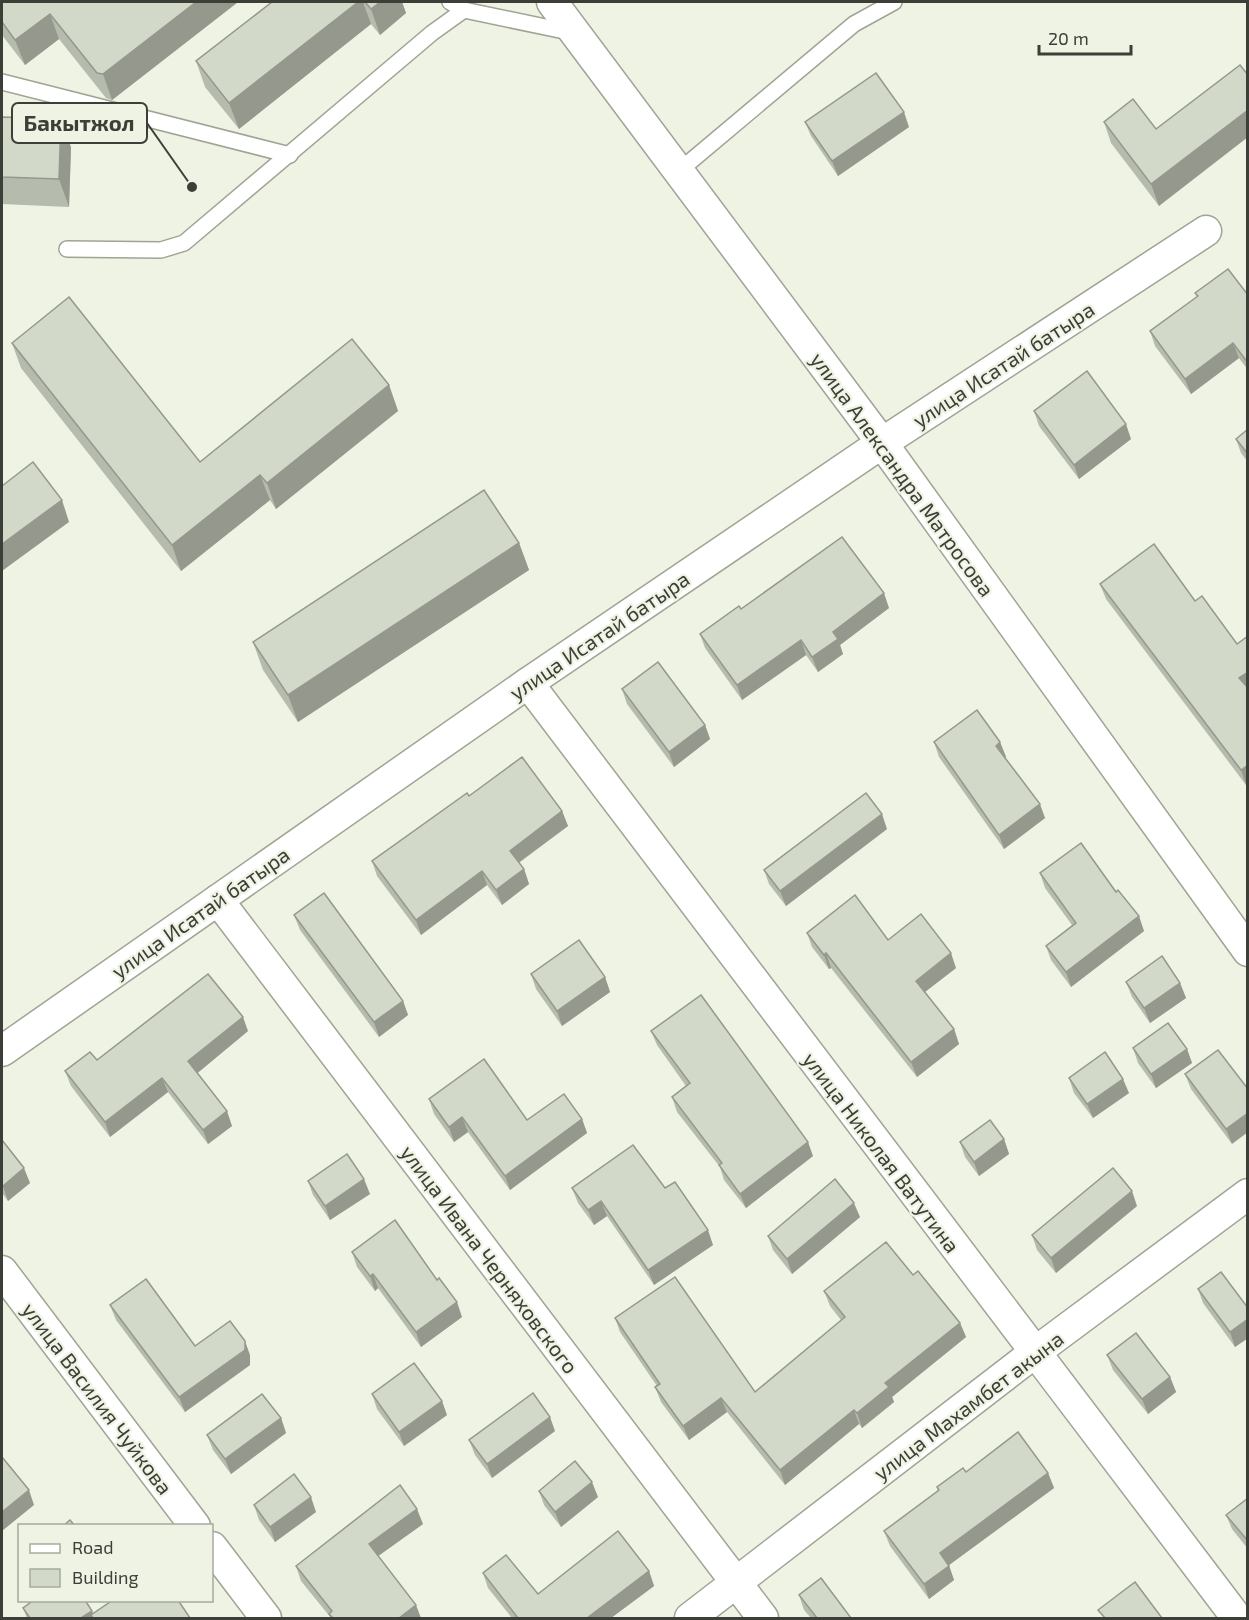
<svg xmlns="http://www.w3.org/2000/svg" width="1249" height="1620" font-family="'Exo 2',sans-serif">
	<rect width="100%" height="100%" fill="#eef3e3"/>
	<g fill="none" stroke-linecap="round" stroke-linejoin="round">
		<defs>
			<g id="service">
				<polyline points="450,2 464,10 574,33"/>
				<polyline points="2,82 290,155"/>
				<polyline points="679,171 854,24 894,2"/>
				<polyline points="67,249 161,250 184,243 432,33 464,10"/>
			</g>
			<g id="minor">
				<polyline points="552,2 882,443 1248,951"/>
				<polyline points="528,683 1237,1618"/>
				<polyline points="218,900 763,1618"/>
				<polyline points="2,1051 528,683 882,443 1206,231"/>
				<polyline points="2,1271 195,1526"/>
				<polyline points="212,1547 266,1618"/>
				<polyline points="690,1618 1034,1353 1248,1194"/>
			</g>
		</defs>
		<use href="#service" stroke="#9fa495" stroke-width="18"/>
		<use href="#minor" stroke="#9fa495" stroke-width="33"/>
		<use href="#service" stroke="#fff" stroke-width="15"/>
		<use href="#minor" stroke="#fff" stroke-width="30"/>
	</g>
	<g fill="#b5bbad">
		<polygon points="2,2 238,2 112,100 106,98 59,39 25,65 2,35"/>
		<polygon points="272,2 402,2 406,13 380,35 371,24 239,129 205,87 196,61"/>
		<polygon points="2,117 71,147 69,207 2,204"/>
		<polygon points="805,122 909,127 838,176 811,136"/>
		<polygon points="1104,122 1156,129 1159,206 1111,143"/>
		<polygon points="1195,293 1248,295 1248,370 1239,358 1191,394 1155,346 1150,331 1197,297"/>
		<polygon points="12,343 200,462 389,385 398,411 276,509 270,500 181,571 21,368"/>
		<polygon points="1034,411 1131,439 1079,479 1039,426"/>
		<polygon points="1248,429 1248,462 1241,453 1236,439"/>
		<polygon points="519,543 529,570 298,722 263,670 253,642"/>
		<polygon points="1100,584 1195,601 1237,644 1248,636 1248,784 1246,785 1106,599"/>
		<polygon points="889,608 840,645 843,654 818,672 806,655 742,700 705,648 700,634 741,609"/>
		<polygon points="622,689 705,725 710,739 674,767 627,704"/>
		<polygon points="934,742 1000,742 1006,757 1005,758 1045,818 1004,849 939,757"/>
		<polygon points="469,796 562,811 568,826 519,863 524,869 529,884 502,905 487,885 421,935 377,876 372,861"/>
		<polygon points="887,829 786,906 769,884 764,870"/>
		<polygon points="1040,873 1116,892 1144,931 1071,987 1051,960 1046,946 1072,925 1045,888"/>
		<polygon points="294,915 403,1001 408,1015 379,1037 300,930"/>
		<polygon points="807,933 888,940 956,968 925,992 954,1029 959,1044 917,1077 831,968 829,969 812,947"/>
		<polygon points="531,974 605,977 610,992 562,1026 536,989"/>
		<polygon points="1126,982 1180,983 1186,998 1150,1023 1132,997"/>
		<polygon points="248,1031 197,1073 232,1126 208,1144 168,1092 110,1137 71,1086 65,1071 97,1060"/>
		<polygon points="651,1031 813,1156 746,1208 724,1180 720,1167 677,1112 672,1097 686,1086 657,1045"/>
		<polygon points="1133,1048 1187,1049 1192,1063 1156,1088 1138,1063"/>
		<polygon points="1218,1050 1232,1144 1191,1089 1185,1074"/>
		<polygon points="1069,1078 1129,1093 1093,1118 1074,1093"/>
		<polygon points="429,1099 527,1120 582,1119 587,1133 510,1190 468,1132 454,1142 434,1114"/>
		<polygon points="1004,1139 1009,1154 979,1176 965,1157 960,1142"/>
		<polygon points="2,1140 30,1183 8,1201 2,1193"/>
		<polygon points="308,1181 370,1194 330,1220 313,1195"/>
		<polygon points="572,1188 665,1188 713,1245 654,1285 607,1216 594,1225 578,1203"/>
		<polygon points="1137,1206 1056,1273 1037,1250 1032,1235"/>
		<polygon points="860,1217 792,1274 773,1250 768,1236"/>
		<polygon points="352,1252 462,1317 421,1347 378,1288 375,1291 357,1267"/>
		<polygon points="913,1275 960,1323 966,1337 892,1397 894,1402 862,1428 859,1424 785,1485 727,1412 689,1440 661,1402 655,1387 657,1386 620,1332 615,1318 755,1392 841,1320 830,1306 824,1291"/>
		<polygon points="1198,1289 1248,1308 1248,1338 1235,1347 1203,1303"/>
		<polygon points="110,1305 195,1346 250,1355 250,1365 185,1412 116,1320"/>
		<polygon points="1107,1355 1170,1377 1176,1392 1148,1414 1113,1370"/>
		<polygon points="372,1394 447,1415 404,1446 377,1409"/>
		<polygon points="281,1418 286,1433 231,1474 213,1450 207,1435"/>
		<polygon points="555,1431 492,1478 475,1455 469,1440"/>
		<polygon points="966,1472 1048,1473 1054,1488 949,1565 954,1580 929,1599 890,1546 884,1531 938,1491 937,1487"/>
		<polygon points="539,1491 598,1497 561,1527 544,1505"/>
		<polygon points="1248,1498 1248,1549 1232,1529 1226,1515"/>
		<polygon points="254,1505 316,1512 275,1542 259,1520"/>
		<polygon points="423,1524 378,1556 421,1618 331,1618 301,1581 296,1566"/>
		<polygon points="649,1571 654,1586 611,1618 512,1618 488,1588 483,1573 538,1594"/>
		<polygon points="799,1595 851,1618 811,1618 804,1610"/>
		<polygon points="23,1608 93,1614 190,1618 27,1618"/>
	</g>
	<g fill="#94988d">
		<polygon points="196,2 238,2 112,100 103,74"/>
		<polygon points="358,2 363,2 371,24 239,129 229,103"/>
		<polygon points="380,2 402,2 406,13 380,35 371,9"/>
		<polygon points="50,14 59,39 25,65 15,40"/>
		<polygon points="1248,110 1248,137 1159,206 1151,184"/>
		<polygon points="904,112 909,127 838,176 832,161"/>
		<polygon points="61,119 71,147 69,207 59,179"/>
		<polygon points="1233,343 1239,358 1191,394 1185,379"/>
		<polygon points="389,385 398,411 276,509 267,483"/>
		<polygon points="1126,424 1131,439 1079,479 1074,465"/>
		<polygon points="260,475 270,500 181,571 172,545"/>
		<polygon points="62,500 69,522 2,571 2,544"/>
		<polygon points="519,543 529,570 298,722 288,695"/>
		<polygon points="884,593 889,608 840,645 843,654 818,672 812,657 833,632"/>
		<polygon points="801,640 806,655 742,700 737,685"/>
		<polygon points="1248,672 1248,691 1239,678"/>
		<polygon points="705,725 710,739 674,767 669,752"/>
		<polygon points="1000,742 1006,757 1001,760 996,746"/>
		<polygon points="1248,765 1248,784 1246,785 1241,770"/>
		<polygon points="1040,804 1045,818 1004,849 999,835"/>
		<polygon points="562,811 568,826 515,865 510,851"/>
		<polygon points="882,814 887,829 786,906 780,891"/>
		<polygon points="524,869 529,884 502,905 496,890"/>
		<polygon points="482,871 487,885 421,935 416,920"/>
		<polygon points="1139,916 1144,931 1071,987 1066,972"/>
		<polygon points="826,953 831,968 829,969 824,955"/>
		<polygon points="951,953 956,968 921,995 916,981"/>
		<polygon points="605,977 610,992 562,1026 557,1011"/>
		<polygon points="1180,983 1186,998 1150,1023 1144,1008"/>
		<polygon points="403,1001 408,1015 379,1037 374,1022"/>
		<polygon points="243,1017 248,1031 194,1076 188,1061"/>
		<polygon points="954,1029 959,1044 917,1077 911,1062"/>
		<polygon points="1187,1049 1192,1063 1156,1088 1151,1074"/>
		<polygon points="162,1078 168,1092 110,1137 105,1122"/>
		<polygon points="1123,1079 1129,1093 1093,1118 1087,1104"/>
		<polygon points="227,1111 232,1126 208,1144 203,1130"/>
		<polygon points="1248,1113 1248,1132 1232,1144 1226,1129"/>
		<polygon points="462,1117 468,1132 454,1142 449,1127"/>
		<polygon points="582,1119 587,1133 510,1190 505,1176"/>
		<polygon points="1004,1139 1009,1154 979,1176 974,1162"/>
		<polygon points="808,1142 813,1156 746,1208 740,1194"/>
		<polygon points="24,1168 30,1183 8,1201 3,1186"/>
		<polygon points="364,1179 370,1194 330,1220 325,1206"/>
		<polygon points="1132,1191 1137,1206 1056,1273 1051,1258"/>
		<polygon points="601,1201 607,1216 594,1225 588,1210"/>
		<polygon points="854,1203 860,1217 792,1274 787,1259"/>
		<polygon points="708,1230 713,1245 654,1285 648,1270"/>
		<polygon points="373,1274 378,1288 375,1291 370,1276"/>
		<polygon points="457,1302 462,1317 421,1347 416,1332"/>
		<polygon points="1248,1319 1248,1338 1235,1347 1230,1332"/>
		<polygon points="960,1323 966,1337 892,1397 894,1402 862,1428 857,1413 885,1383"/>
		<polygon points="245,1341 250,1355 250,1365 185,1412 179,1397"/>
		<polygon points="1170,1377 1176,1392 1148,1414 1142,1399"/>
		<polygon points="721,1398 727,1412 689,1440 683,1426"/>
		<polygon points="442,1401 447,1415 404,1446 399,1432"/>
		<polygon points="854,1410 859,1424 785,1485 780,1470"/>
		<polygon points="550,1417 555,1431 492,1478 487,1464"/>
		<polygon points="281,1418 286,1433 231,1474 225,1459"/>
		<polygon points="1048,1473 1054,1488 945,1568 940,1553"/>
		<polygon points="592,1482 598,1497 561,1527 555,1512"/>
		<polygon points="29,1490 34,1505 2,1531 2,1512"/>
		<polygon points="311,1497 316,1512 275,1542 270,1527"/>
		<polygon points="417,1509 423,1524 374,1559 369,1544"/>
		<polygon points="949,1566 954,1580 929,1599 924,1584"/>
		<polygon points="649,1571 654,1586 611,1618 587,1618"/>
		<polygon points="416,1605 421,1618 399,1618"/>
		<polygon points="92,1611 95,1618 91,1615 92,1618 81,1618"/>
	</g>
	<g fill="#d3d9c9" stroke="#94988d" stroke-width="1.5">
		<polygon points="2,2 196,2 103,74 97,73 50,14 15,40 2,22"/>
		<polygon points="272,2 358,2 229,103 196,61"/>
		<polygon points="365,2 380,2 371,9"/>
		<polygon points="1240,65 1248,75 1248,110 1151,184 1104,122 1133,99 1156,129"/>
		<polygon points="876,73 904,112 832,161 805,122"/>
		<polygon points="2,117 61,119 59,179 2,177"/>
		<polygon points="1228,269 1248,295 1248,363 1233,343 1185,379 1150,331 1198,296 1195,293"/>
		<polygon points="69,297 200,462 352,339 389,385 267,483 260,475 172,545 12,343"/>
		<polygon points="1087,371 1126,424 1074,465 1034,411"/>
		<polygon points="1248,429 1248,454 1236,439"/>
		<polygon points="33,462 62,500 2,544 2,486"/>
		<polygon points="484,490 519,543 288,695 253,642"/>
		<polygon points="842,537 884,593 833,632 838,639 812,657 801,640 737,685 700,634 739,606 741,609"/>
		<polygon points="1154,544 1195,601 1202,596 1237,644 1248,636 1248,672 1239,678 1248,688 1248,765 1241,770 1100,584"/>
		<polygon points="658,662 705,725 669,752 622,689"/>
		<polygon points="977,710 1000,742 996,746 1040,804 999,835 934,742"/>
		<polygon points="522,757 562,811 510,851 524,869 496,890 482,871 416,920 372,861 467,793 469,796"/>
		<polygon points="866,793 882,814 780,891 764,870"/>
		<polygon points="1081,843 1116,892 1118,890 1139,916 1066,972 1046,946 1076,923 1040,873"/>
		<polygon points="324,893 403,1001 374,1022 294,915"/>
		<polygon points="855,895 888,940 921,914 951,953 916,981 954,1029 911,1062 826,953 824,955 807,933"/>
		<polygon points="579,940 605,977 557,1011 531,974"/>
		<polygon points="1162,956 1180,983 1144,1008 1126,982"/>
		<polygon points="208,974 243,1017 188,1061 227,1111 203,1130 162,1078 105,1122 65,1071 90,1052 97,1060"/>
		<polygon points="701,995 808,1142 740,1194 719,1165 722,1163 672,1097 690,1083 651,1031"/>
		<polygon points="1168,1023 1187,1049 1151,1074 1133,1048"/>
		<polygon points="1218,1050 1248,1089 1248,1113 1226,1129 1185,1074"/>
		<polygon points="1105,1052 1123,1079 1087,1104 1069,1078"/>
		<polygon points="484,1059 527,1120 564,1094 582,1119 505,1176 462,1117 449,1127 429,1099"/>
		<polygon points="990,1120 1004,1139 974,1162 960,1142"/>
		<polygon points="2,1140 24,1168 3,1186 2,1185"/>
		<polygon points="633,1145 665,1188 675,1182 708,1230 648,1270 601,1201 588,1210 572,1188"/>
		<polygon points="347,1154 364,1179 325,1206 308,1181"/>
		<polygon points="1113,1168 1132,1191 1051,1258 1032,1235"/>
		<polygon points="835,1179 854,1203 787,1259 768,1236"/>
		<polygon points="395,1220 437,1280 439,1278 457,1302 416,1332 373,1274 370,1276 352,1252"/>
		<polygon points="886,1242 913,1275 918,1271 960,1323 885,1383 889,1387 857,1413 854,1410 780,1470 721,1398 683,1426 655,1387 660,1384 615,1318 675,1277 755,1392 845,1317 824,1291"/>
		<polygon points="1221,1272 1248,1308 1248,1319 1230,1332 1198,1289"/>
		<polygon points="146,1279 195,1346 230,1321 245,1341 245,1350 179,1397 110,1305"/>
		<polygon points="1136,1333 1170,1377 1142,1399 1107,1355"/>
		<polygon points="414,1363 442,1401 399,1432 372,1394"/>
		<polygon points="533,1393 550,1417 487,1464 469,1440"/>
		<polygon points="262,1394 281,1418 225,1459 207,1435"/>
		<polygon points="1018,1432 1048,1473 940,1553 949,1566 924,1584 884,1531 939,1490 937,1487 963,1468 966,1472"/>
		<polygon points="2,1457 29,1490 2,1512"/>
		<polygon points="575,1461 592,1482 555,1512 539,1491"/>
		<polygon points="294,1474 311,1497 270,1527 254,1505"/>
		<polygon points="400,1485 417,1509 369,1544 416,1605 399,1618 333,1618 329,1614 332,1611 296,1566"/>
		<polygon points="1248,1498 1248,1541 1226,1515"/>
		<polygon points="70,1520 75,1526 63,1526"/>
		<polygon points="618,1531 649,1571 587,1618 518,1618 483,1573 506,1555 538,1594"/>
		<polygon points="821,1578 851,1618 817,1618 799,1595"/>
		<polygon points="1135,1582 1162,1618 1105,1618 1098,1610"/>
		<polygon points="34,1600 85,1600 92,1611 81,1618 30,1618 23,1608"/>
		<polygon points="113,1600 178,1600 190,1618 93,1618 91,1615"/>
	</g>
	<g text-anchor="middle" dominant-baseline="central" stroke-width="4.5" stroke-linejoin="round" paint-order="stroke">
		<g font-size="21" fill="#3c3e38" stroke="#eef3e3">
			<text transform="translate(1003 364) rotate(-33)">улица Исатай батыра</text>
			<text transform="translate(903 474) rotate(54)">улица Александра Матросова</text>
			<text transform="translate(599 635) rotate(-34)">улица Исатай батыра</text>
			<text transform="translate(200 912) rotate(-35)">улица Исатай батыра</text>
			<text transform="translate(882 1152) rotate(53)">улица Николая Ватутина</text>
			<text transform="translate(490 1259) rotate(53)">улица Ивана Черняховского</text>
			<text transform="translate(98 1398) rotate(53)">улица Василия Чуйкова</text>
			<text transform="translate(968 1405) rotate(-37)">улица Махамбет акына</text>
		</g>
	</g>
	<path fill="none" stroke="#3c3e38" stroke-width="2" d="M192 187L147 123"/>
	<circle fill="#3c3e38" stroke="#eef3e3" stroke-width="2" cx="192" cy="187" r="6"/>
	<rect fill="#eef3e3" stroke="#3c3e38" stroke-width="2" x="12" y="103" width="135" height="40" rx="6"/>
	<g font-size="22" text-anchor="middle" font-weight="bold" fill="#3c3e38">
		<text x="79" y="131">Бакытжол</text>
	</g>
	<rect width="1249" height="1620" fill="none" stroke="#3c3e38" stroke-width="6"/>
	<rect x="18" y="1524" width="195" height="78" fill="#eef3e3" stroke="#a7ab9f" stroke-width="1.5"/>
	<rect x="30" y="1544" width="30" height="9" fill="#ffffff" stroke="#a7ab9f" stroke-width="1.5"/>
	<text x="72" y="1554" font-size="18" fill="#3c3e38">Road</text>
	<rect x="30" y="1569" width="30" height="18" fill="#d3d9c9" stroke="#a7ab9f" stroke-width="1.5"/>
	<text x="72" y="1584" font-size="18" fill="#3c3e38">Building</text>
	<path d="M1039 45v9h92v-9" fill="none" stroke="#3c3e38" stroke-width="3"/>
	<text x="1048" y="45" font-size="18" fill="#3c3e38" stroke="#eef3e3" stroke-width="4.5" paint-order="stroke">20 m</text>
</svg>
